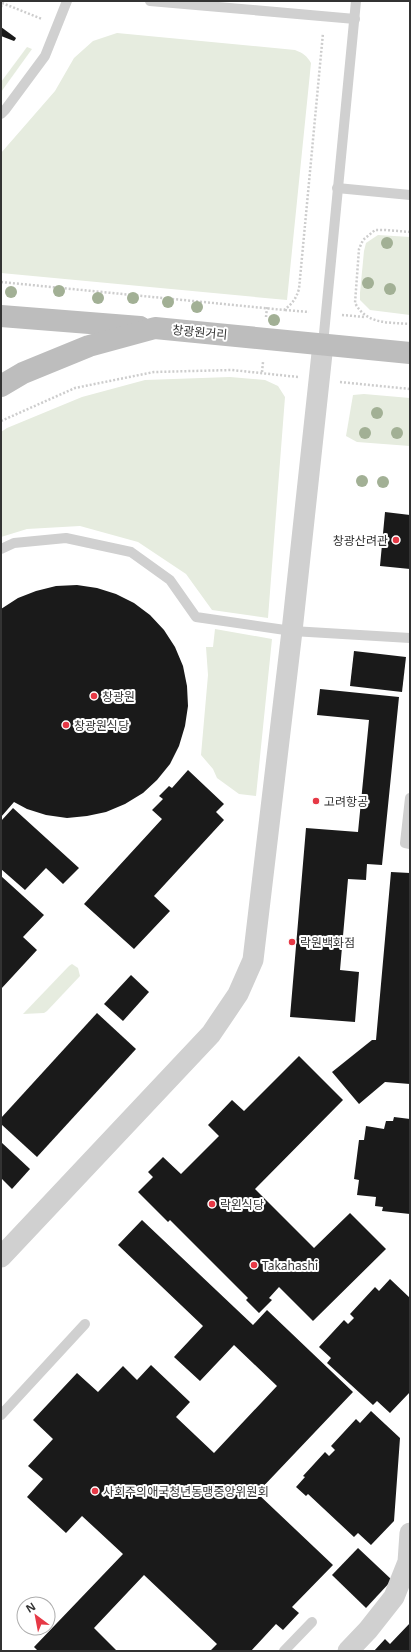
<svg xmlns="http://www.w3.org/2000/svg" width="411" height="1652" font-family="'Noto Sans','Noto Sans KR',sans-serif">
	<rect width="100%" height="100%" fill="#fff"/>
	<g fill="#e6ecdf">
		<path d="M117 33 295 50C303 53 307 56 311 63L287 300 1 273V153L55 91 74 58 93 41Z"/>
		<polygon points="27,47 32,49 1,92 1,82"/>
		<polygon points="378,235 410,237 410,315 370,310 360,300 360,293 364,251 366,243"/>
		<polygon points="230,377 265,380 278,386 285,397 268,618 212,610 186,574 138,542 80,526 27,529 1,537 1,432 7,428 82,397 145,380"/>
		<polygon points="364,394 410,398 410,446 357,442 346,436 353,395"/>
		<polygon points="215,629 272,639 256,796 239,794 217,778 213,769 201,755 208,675 206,647 213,647"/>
		<polygon points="72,964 78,968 80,976 47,1011 44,1013 23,1014 69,966"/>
	</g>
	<g fill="#1a1a1a">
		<polygon points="1,27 16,38 15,40 14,41 1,36"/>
		<polygon points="385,512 410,515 410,569 380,566"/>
		<polygon points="77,585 97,588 116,594 134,603 150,615 164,630 175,647 183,666 187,686 188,706 185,726 179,746 170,764 157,780 143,793 125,804 106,812 87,816 67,818 46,815 27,809 14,802 1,817 1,609 18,598 36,591 56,586"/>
		<polygon points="354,651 406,657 402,692 350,686"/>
		<polygon points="320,689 399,697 382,865 367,864 366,880 348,879 340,970 359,972 355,1022 290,1017 306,828 358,832 369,720 317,715"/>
		<polygon points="188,770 224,804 216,812 224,820 154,896 170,911 134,949 84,904 162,819 152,810 163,799 159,796 169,786 172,788"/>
		<polygon points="13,808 79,868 63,884 46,868 25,890 1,869 1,821"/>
		<polygon points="391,872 410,873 410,1084 385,1082 359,1104 332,1072 372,1040 376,1040"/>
		<polygon points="1,876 44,915 23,937 37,950 1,989"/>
		<polygon points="131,975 149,992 123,1021 104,1004"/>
		<polygon points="97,1013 136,1049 37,1157 1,1124 1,1118"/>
		<polygon points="299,1056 343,1100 255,1189 314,1248 350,1213 386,1249 313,1321 279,1287 269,1298 272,1300 259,1313 246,1300 248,1298 170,1220 168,1222 138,1192 153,1177 148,1172 163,1157 181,1174 219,1136 208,1125 232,1100 244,1111"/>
		<polygon points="394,1117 410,1119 410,1214 382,1211 383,1207 375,1206 376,1197 357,1195 359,1180 354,1179 359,1140 364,1140 366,1126 384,1129 386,1121 393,1121"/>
		<polygon points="1,1142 30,1169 12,1189 1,1178"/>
		<polygon points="142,1220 253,1325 267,1310 353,1392 257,1493 333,1565 292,1607 299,1613 283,1630 276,1624 251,1651 210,1651 217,1644 144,1575 94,1628 117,1651 38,1651 34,1647 123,1554 82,1516 66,1533 27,1497 43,1479 28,1466 53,1439 33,1420 77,1373 98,1392 123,1366 137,1380 151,1365 190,1402 176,1417 214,1453 277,1386 234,1345 200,1381 174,1357 203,1326 118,1245"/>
		<polygon points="390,1279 410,1298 410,1392 390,1413 377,1401 373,1405 327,1363 331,1358 319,1347 344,1320 348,1324 354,1318 350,1314 375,1287 379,1291"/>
		<polygon points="371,1411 400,1438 394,1521 371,1545 358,1533 354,1537 308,1494 306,1496 296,1487 305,1477 303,1476 325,1452 329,1456 335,1450 331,1446 356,1419 360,1423"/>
		<polygon points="358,1548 392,1580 366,1608 332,1575"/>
		<polygon points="410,1623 410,1651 374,1651 385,1639 390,1644"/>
	</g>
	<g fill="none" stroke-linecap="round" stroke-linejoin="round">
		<g stroke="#cdcdcd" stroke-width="2.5" stroke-dasharray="2 2" stroke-linecap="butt">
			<polyline points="2,3 42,19"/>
			<polyline points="1,7 3,1"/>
			<path d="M410 232 386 230H375L363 240 359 249 355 303C367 325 388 322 410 324"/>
			<path d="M1 282 284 310C292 304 296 299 299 289L323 33"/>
			<polyline points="285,310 309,312"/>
			<polyline points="342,315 365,317"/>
			<polyline points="266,317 267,307"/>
			<polyline points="262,372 263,362"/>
			<polyline points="340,382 410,389"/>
			<polyline points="1,421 75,388 154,372 232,370 298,377"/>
		</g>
		<g stroke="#d0d0d0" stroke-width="10">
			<polyline points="150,1 355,19"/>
			<polyline points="1,114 5,110 45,56 67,1"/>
			<polyline points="337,188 410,195"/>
			<polyline points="323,344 356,1"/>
			<polyline points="1,549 14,543 66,538 131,552 170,580 196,617 292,631 410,638"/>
			<polyline points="410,798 405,843 410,844"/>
			<polyline points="1,1415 85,1324"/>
			<polyline points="284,1651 312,1622"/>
		</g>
		<g stroke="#d0d0d0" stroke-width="21">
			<polyline points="1,1257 211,1034 238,994 253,960 292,631 323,344"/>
			<polyline points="348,1651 368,1630 394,1597 408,1562 410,1533"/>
		</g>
		<g stroke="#bdbdbd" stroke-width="22">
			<polyline points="1,316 140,327"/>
			<polyline points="1,386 23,373 89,346 155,328 410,353"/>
		</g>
	</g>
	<g fill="#a2b095">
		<circle cx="387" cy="243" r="6"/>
		<circle cx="368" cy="283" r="6"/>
		<circle cx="390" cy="289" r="6"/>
		<circle cx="59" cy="291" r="6"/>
		<circle cx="11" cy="292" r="6"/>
		<circle cx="98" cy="298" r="6"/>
		<circle cx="133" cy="298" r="6"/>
		<circle cx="168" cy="302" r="6"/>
		<circle cx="197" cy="307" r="6"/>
		<circle cx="274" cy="320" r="6"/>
		<circle cx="377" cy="413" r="6"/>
		<circle cx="365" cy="433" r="6"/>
		<circle cx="397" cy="433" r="6"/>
		<circle cx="362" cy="481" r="6"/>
		<circle cx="383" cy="482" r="6"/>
	</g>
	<g fill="#e63946" stroke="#fff" stroke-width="1.5">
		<circle cx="396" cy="540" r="4"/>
		<circle cx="94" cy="696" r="4"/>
		<circle cx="66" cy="725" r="4"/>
		<circle cx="316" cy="801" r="4"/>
		<circle cx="292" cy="942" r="4"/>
		<circle cx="212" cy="1204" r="4"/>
		<circle cx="254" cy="1265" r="4"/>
		<circle cx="95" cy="1491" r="4"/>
	</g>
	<g text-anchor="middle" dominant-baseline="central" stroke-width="4" stroke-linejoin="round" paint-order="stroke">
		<g font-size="12" fill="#333" stroke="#fff">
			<text transform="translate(200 332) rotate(5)">창광원거리</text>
		</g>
		<g font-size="12" fill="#333" stroke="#fff" text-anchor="start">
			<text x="388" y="540" text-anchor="end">창광산려관</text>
			<text x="102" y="696">창광원</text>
			<text x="74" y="725">창광원식당</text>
			<text x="324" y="801">고려항공</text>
			<text x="300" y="942">락원백화점</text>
			<text x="220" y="1204">락왼식당</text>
			<text x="262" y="1265">Takahashi</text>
			<text x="103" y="1491">사회주의애국청년동맹중앙위원회</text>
		</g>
	</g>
	<rect width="411" height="1652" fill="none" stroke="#333333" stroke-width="4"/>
	<g transform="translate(36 1616) rotate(328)"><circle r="19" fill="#ffffff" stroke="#adadad"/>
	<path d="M0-3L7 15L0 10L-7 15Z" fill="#e63946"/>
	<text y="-6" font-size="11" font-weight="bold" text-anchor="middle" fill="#333333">N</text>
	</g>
</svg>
